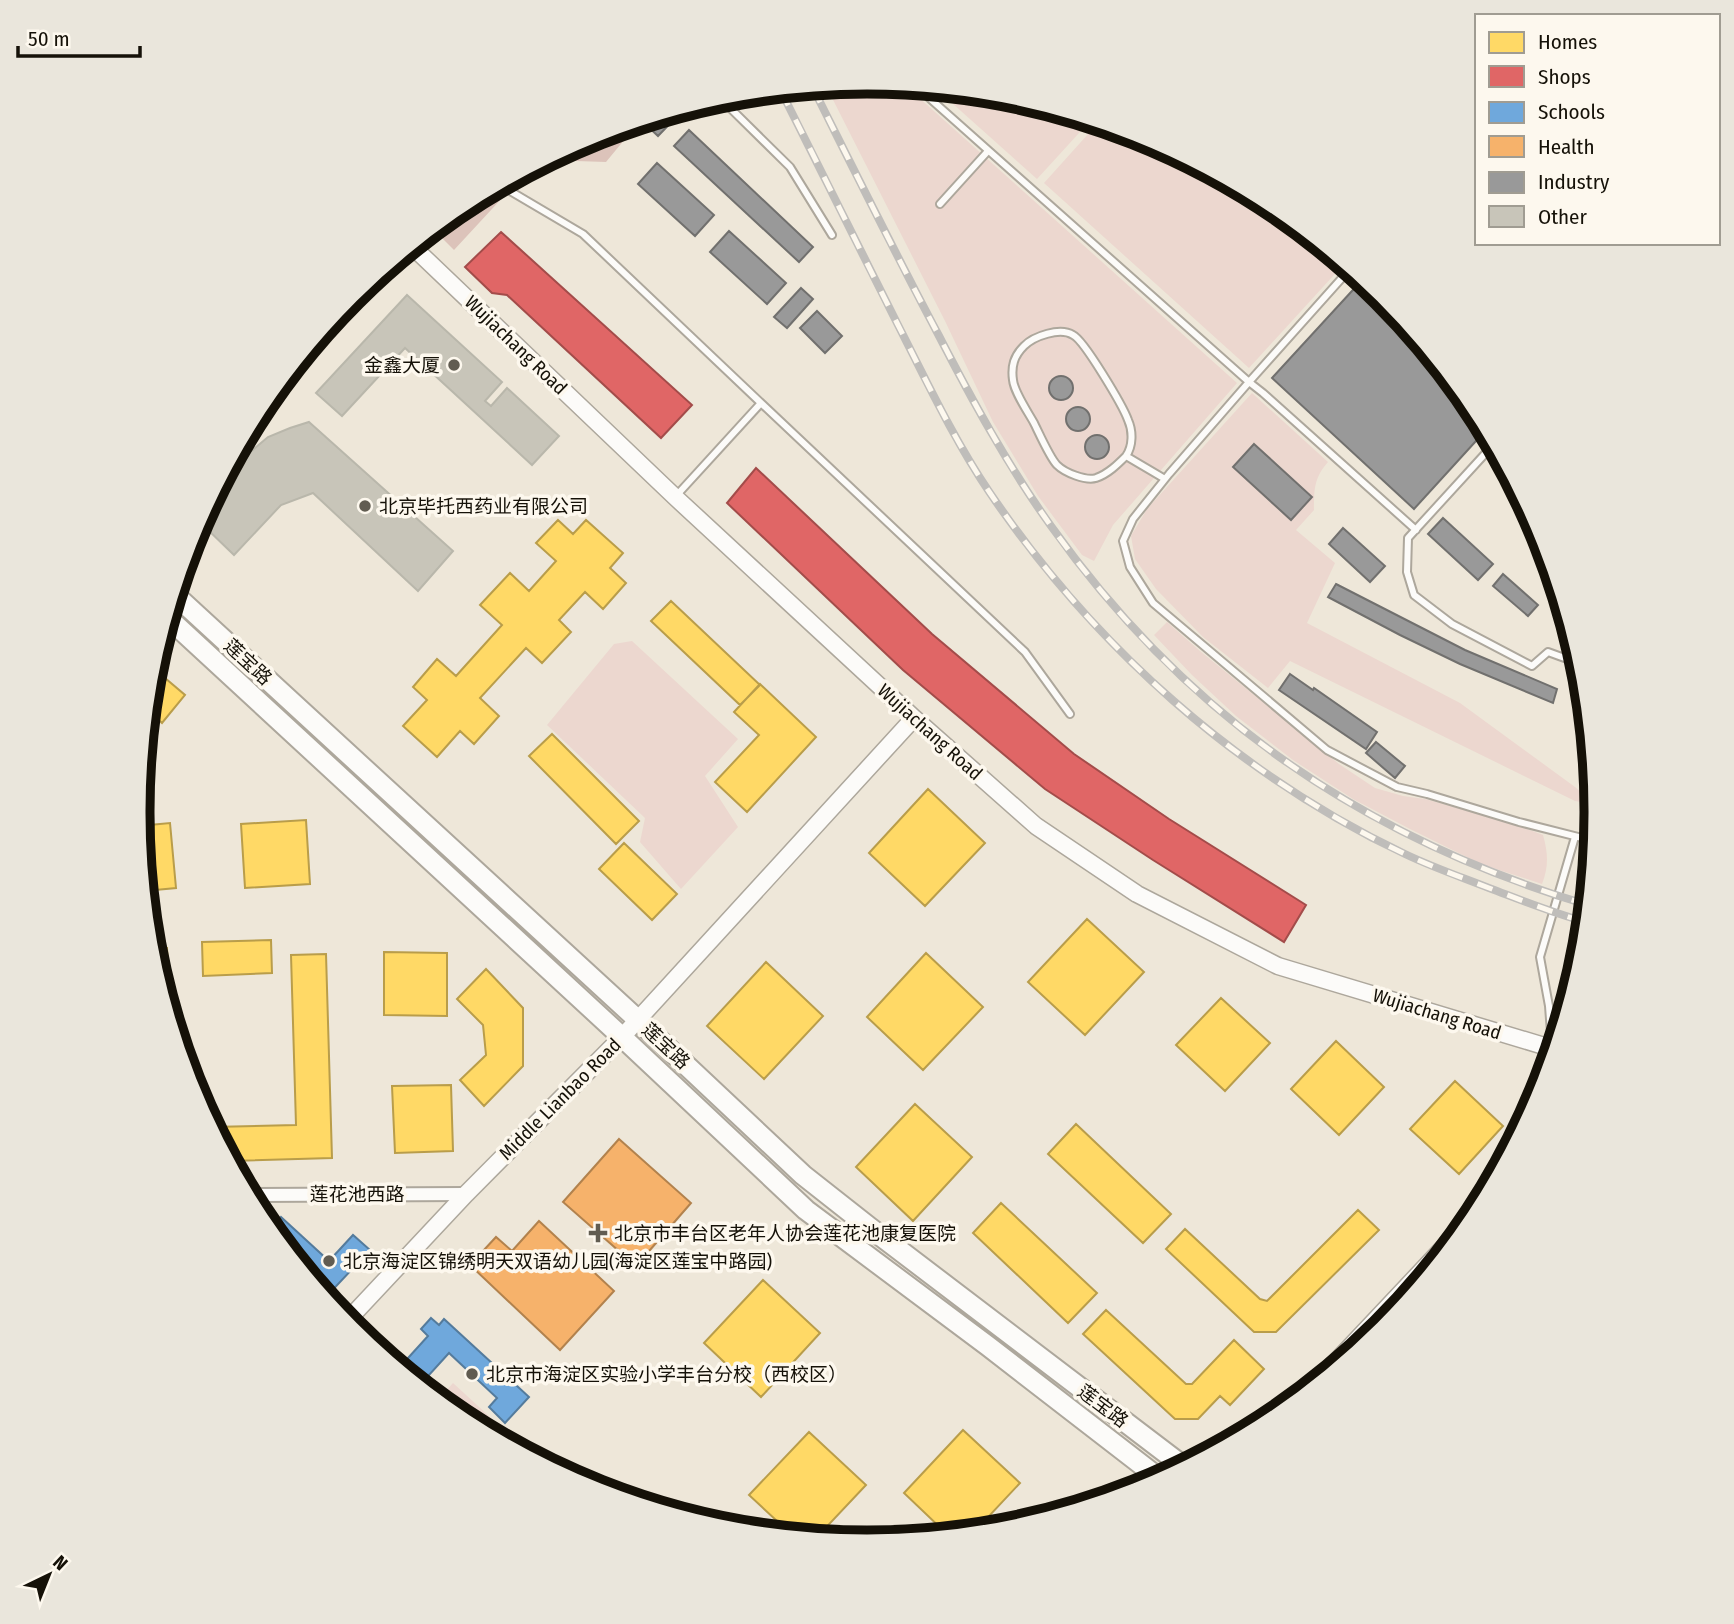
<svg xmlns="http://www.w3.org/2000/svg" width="1734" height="1624" viewBox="0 0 1734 1624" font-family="'Fira Sans Condensed','Noto Sans SC',sans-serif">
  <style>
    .green { fill: #ecd7cf }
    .forest { fill: #dcc3ba }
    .homes { fill: #ffd966; stroke: #b99d4a; stroke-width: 2 }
    .shops { fill: #e06666; stroke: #a34c4a; stroke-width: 2 }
    .schools { fill: #6fa8dc; stroke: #547b9c; stroke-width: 2 }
    .health { fill: #f6b26b; stroke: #b2824d; stroke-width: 2 }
    .industry { fill: #999; stroke: #71706e; stroke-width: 2 }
    .building { fill: #c8c5b9; stroke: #b9b7ab; stroke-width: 2 }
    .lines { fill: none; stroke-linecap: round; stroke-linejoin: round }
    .service-casing { stroke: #ada79c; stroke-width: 10 }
    .minor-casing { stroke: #ada79c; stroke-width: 16 }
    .tertiary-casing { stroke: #ada79c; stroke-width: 19 }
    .secondary-casing { stroke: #ada79c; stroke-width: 23 }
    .service { stroke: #fcfbf9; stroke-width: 6 }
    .minor { stroke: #fcfbf9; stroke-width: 12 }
    .tertiary { stroke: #fcfbf9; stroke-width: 16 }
    .secondary { stroke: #fcfbf9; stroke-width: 19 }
    .rail-casing { stroke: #bfbdba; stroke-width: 8 }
    .rail { stroke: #fdf8ee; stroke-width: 5; stroke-dasharray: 16; stroke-linecap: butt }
    .poi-dot { fill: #615c51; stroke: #fdf8ee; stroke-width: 2.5 }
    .labels { text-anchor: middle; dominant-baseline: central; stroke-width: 7; stroke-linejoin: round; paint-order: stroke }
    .street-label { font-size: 19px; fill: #151108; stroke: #fdf8ee }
    .poi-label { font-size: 19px; fill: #151108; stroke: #fdf8ee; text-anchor: start }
    .rim { fill: none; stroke: #151108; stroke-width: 9 }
  </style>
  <rect width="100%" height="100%" fill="#eee7d9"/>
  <path class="green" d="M 867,82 L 906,86 L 1237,383 L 1113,525 L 1094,561 L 1082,555 L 1038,496 L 993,422 L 945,321 L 826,86 Z
    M 947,90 L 1010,96 L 1090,121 L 1037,179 L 943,95 Z
    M 1098,123 L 1147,138 L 1273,205 L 1344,264 L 1249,368 L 1044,183 Z
    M 1252,393 L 1328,462 C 1314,478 1314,489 1314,510 L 1296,530 L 1335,563 L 1307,623 L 1460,703 L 1575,787 L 1594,804 L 1575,801 L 1290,661 L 1268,688 L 1203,637 L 1156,589 L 1135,559 L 1131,536 L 1147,509 Z
    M 1167,622 L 1200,651 L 1339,764 L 1375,788 L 1403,796 L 1425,799 L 1512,823 L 1543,835 C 1548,853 1549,866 1542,884 L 1481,864 L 1410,829 L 1353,799 L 1293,760 L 1236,716 L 1192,675 L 1154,635 Z
    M 632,641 L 738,739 L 705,776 L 738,827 L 681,889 L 640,842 L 645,818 L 547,725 L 614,644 Z
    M 453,1383 L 502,1428 L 494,1436 L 461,1419 L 438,1400 Z"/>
  <path class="forest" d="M 639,122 L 606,162 L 546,160 L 588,138 Z
    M 529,169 L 454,250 L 433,229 L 462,205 Z"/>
  <path class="homes" d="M 558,520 L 573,534 L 586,520 L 623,553 L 610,568 L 626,583 L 603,609 L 585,592 L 559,620 L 571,632 L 542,663 L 526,648 L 480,698 L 499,716 L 474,744 L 460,731 L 437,757 L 403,726 L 427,700 L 413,687 L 437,659 L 456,676 L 502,625 L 480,605 L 510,573 L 529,591 L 556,561 L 536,543 Z
    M 671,601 L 760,685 L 740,705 L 651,621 Z
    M 152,667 L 185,695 L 162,723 L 147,710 Z
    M 760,684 L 816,737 L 747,812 L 715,782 L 759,735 L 734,712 Z
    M 552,734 L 639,821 L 616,844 L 529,756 Z
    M 928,789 L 985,843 L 925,906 L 869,853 Z
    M 306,820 L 310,884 L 245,888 L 241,824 Z
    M 170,823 L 176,888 L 145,891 L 139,826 Z
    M 624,843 L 677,894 L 652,920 L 599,869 Z
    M 1087,919 L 1144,972 L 1085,1035 L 1028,982 Z
    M 271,940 L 272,973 L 203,976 L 202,942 Z
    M 167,948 L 169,984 L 160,984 L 151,949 Z
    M 384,952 L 447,953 L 447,1016 L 384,1015 Z
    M 926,953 L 983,1007 L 923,1070 L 867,1017 Z
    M 326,954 L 332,1158 L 230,1161 L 212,1127 L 296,1125 L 291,955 Z
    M 766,962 L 823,1016 L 764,1079 L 707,1026 Z
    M 486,969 L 523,1008 L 523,1066 L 484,1106 L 460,1080 L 486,1055 L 483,1025 L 457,999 Z
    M 1221,998 L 1270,1043 L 1225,1091 L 1176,1045 Z
    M 1336,1041 L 1384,1087 L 1339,1135 L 1291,1089 Z
    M 1455,1081 L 1503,1126 L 1459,1174 L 1410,1129 Z
    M 451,1085 L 453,1151 L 395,1153 L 392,1086 Z
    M 915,1104 L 972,1157 L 913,1221 L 856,1167 Z
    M 1076,1124 L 1171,1214 L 1143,1243 L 1048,1154 Z
    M 1001,1203 L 1097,1293 L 1068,1323 L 973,1233 Z
    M 1358,1210 L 1379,1230 L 1276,1332 L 1254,1332 L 1166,1249 L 1185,1229 L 1260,1299 L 1267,1301 Z
    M 763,1280 L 820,1333 L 761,1397 L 704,1343 Z
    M 1106,1310 L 1186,1384 L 1192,1384 L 1234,1340 L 1264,1369 L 1230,1405 L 1220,1396 L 1198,1419 L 1175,1419 L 1083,1334 Z
    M 963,1430 L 1020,1483 L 975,1531 L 947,1534 L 904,1493 Z
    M 809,1432 L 866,1485 L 817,1537 L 791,1534 L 749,1495 Z"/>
  <path class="shops" d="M 501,232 L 692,405 L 661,438 L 507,295 L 492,293 L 465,267 Z
    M 756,468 L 932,634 L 1074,754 L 1169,819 L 1306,905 L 1284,942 L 1153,860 L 1045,789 L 903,670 L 727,503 Z"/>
  <path class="schools" d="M 281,1217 L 329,1261 L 353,1235 L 370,1250 L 326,1297 L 270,1229 Z
    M 431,1318 L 439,1325 L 444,1319 L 529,1397 L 505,1423 L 489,1407 L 497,1398 L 449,1353 L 420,1385 L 399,1368 L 428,1336 L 421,1329 Z"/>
  <path class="health" d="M 619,1139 L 691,1203 L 636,1266 L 563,1202 Z
    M 539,1221 L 614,1291 L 560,1350 L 470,1265 L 496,1237 L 512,1251 Z"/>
  <path class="industry" d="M 685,108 L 658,136 L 642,121 Z
    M 689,130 L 813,247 L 799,262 L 674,146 Z
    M 657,163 L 714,215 L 695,236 L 638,184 Z
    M 729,231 L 786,283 L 767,304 L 710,252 Z
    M 1363,279 L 1383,296 L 1474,407 L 1486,430 L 1414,509 L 1272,378 Z
    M 801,288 L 813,299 L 787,328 L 774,317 Z
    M 817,311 L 842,336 L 825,353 L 800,328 Z
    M1049 388a12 12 0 1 1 24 0a12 12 0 1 1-24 0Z
    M1066 419a12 12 0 1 1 24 0a12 12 0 1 1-24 0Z
    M1085 447a12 12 0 1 1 24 0a12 12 0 1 1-24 0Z
    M 1254,444 L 1312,497 L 1291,520 L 1233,467 Z
    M 1443,518 L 1493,564 L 1478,580 L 1428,534 Z
    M 1343,528 L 1385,566 L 1370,582 L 1329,544 Z
    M 1503,574 L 1538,605 L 1528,616 L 1493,586 Z
    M 1336,584 L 1465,650 L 1557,689 L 1553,703 L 1460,664 L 1400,635 L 1328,597 Z
    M 1290,674 L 1313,690 L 1314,688 L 1377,732 L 1366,749 L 1279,690 Z
    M 1376,742 L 1405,766 L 1395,778 L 1366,753 Z"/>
  <path class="building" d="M 407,295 L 502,382 L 485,401 L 491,406 L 507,388 L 559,436 L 532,465 L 405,348 L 342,416 L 316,393 Z
    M 309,422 L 453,551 L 418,591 L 313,493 L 281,505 L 234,555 L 205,527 L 222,481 L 242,459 L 268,437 L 290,428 Z"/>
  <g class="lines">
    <defs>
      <path id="service" d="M 917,87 L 1249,382 L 1350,269
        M 720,98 L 790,167 L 832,235
        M 500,185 L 583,234 L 761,403 L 676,496
        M 940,204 L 988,151
        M 761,403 L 1025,652 L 1070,714
        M 1494,444 L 1408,538 L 1407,572 L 1414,595 L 1452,624 L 1532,666 L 1548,652 L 1581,664
        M 1126,456 C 1133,446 1133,431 1128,420 C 1123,406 1084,340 1073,335 C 1060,327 1034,336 1024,346 C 1014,356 1011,366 1013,380 C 1014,392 1028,412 1034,423 C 1039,433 1050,458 1057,465 C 1065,473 1086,481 1096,478 C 1108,474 1118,464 1126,456 L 1165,479
        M 1416,530 L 1263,393 L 1249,382 L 1169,474 L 1133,519 L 1123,541 L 1130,567 L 1153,603 L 1327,750 L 1397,787 L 1427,794 L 1519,822 L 1594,841
        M 1552,1046 L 1549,1006 L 1540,957 L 1575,837"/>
      <path id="minor" d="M 248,1195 L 466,1194"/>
      <path id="tertiary" d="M 412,246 L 675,497 L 914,718 L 1036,826 L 1137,894 L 1278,966 L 1554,1049
        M 346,1322 L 466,1194 L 622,1037 L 914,718
        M 1316,1383 L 1477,1212"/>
      <path id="secondary" d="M 174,594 L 638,1020 L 803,1175 L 869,1227 L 1183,1466
        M 167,617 L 622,1037 L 806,1210 L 988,1346 L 1160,1479"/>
    </defs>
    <use href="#service" class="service-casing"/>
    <use href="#minor" class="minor-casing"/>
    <use href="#tertiary" class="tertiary-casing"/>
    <use href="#secondary" class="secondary-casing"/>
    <use href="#service" class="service"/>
    <use href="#minor" class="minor"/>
    <use href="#tertiary" class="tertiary"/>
    <use href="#secondary" class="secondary"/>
    <defs>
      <path id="rail" d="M 813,88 C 854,170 895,253 938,334 C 972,400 1008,466 1051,526 C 1187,717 1364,838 1588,905
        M 781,91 C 820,168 858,246 897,323 C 926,380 954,440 990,493 C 1094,646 1237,774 1405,854 C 1432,867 1461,877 1489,888 C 1521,900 1553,913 1586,922"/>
    </defs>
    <use href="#rail" class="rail-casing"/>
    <use href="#rail" class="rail"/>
  </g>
  <g class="poi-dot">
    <circle cx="454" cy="365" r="7"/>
    <circle cx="365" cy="506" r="7"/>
    <path d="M594.5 1222.5h7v7h7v7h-7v7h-7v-7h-7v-7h7z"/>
    <circle cx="329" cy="1261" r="7"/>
    <circle cx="472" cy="1374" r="7"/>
  </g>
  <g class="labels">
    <g class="street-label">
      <text transform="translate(516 345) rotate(44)">Wujiachang Road</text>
      <text transform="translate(248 662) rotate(43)">莲宝路</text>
      <text transform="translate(930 732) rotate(42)">Wujiachang Road</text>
      <text transform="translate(1437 1014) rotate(17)">Wujiachang Road</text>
      <text transform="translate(666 1046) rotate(43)">莲宝路</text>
      <text transform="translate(560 1099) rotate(-45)">Middle Lianbao Road</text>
      <text x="357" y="1194">莲花池西路</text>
      <text transform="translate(1103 1406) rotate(37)">莲宝路</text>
    </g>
    <g class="poi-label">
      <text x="440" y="365" text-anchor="end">金鑫大厦</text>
      <text x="379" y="506">北京毕托西药业有限公司</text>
      <text x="614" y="1233">北京市丰台区老年人协会莲花池康复医院</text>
      <text x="343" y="1261">北京海淀区锦绣明天双语幼儿园(海淀区莲宝中路园)</text>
      <text x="486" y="1374">北京市海淀区实验小学丰台分校（西校区）</text>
    </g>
  </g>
  <path d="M0 0H1734V1624H0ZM867 94H867A717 717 0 0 1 1584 811V813A717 717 0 0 1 867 1530H867A717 717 0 0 1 150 813V811A717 717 0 0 1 867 94Z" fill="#eae6dc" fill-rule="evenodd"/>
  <path class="rim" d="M867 94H867A717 717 0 0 1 1584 811V813A717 717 0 0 1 867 1530H867A717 717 0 0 1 150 813V811A717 717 0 0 1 867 94Z"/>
  <rect x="1475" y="14" width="245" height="231" fill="#fdf8ee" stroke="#a09c92" stroke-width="2"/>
  <rect x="1489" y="32" width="35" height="21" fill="#ffd966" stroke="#a09c92" stroke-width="2"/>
  <text x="1538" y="49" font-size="21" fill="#151108">Homes</text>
  <rect x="1489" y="66" width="35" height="21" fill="#e06666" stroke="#a09c92" stroke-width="2"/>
  <text x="1538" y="84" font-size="21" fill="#151108">Shops</text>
  <rect x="1489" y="102" width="35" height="21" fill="#6fa8dc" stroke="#a09c92" stroke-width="2"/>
  <text x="1538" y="119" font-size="21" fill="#151108">Schools</text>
  <rect x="1489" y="136" width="35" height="21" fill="#f6b26b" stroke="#a09c92" stroke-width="2"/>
  <text x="1538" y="154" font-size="21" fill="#151108">Health</text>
  <rect x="1489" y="172" width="35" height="21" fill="#999999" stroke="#a09c92" stroke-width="2"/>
  <text x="1538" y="189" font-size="21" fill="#151108">Industry</text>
  <rect x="1489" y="206" width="35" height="21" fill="#c8c5b9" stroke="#a09c92" stroke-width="2"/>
  <text x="1538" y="224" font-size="21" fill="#151108">Other</text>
  <g transform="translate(49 1575) rotate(43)" stroke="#fdf8ee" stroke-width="5" paint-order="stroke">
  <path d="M0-5L12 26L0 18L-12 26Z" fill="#151108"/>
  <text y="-10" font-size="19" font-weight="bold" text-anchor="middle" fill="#151108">N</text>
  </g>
  <path d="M18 46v10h122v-10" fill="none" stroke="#151108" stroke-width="3.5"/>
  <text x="28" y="46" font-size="21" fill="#151108" stroke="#fdf8ee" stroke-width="5" paint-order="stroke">50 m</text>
</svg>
